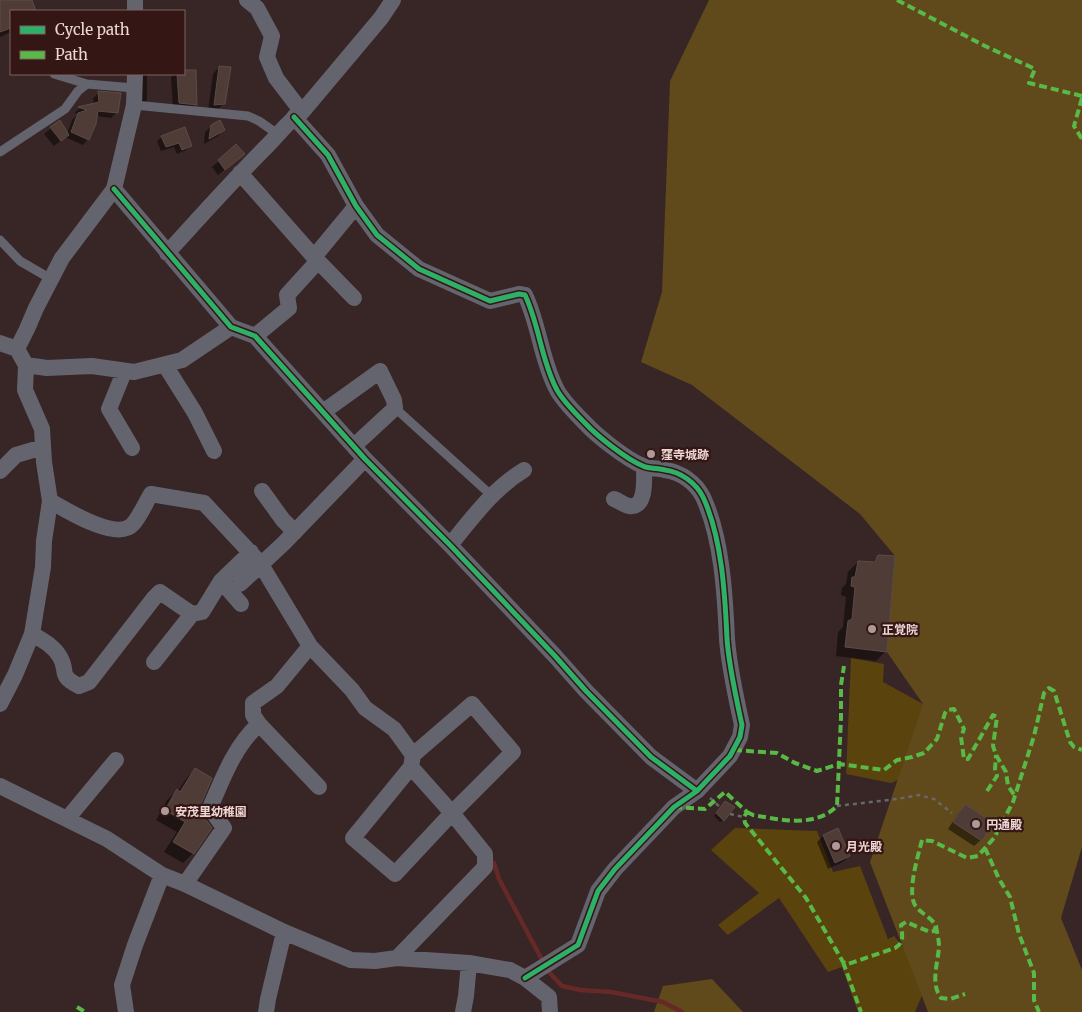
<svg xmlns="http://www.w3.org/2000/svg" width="1082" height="1012" viewBox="0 0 1082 1012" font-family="Merriweather,'Noto Sans JP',serif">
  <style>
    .green { fill: #5b430d }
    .forest { fill: #60491b }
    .shadow { fill: #0007 }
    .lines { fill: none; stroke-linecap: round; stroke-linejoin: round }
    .stream { stroke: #662927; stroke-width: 4.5 }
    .building { fill: #503c36; stroke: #5a4b48 }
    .path { stroke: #69676e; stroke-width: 2.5; stroke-dasharray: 4 4; stroke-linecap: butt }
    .service { stroke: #64646f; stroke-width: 9 }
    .minor { stroke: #64646f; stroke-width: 16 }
    .quiet { stroke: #58b947; stroke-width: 4; stroke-dasharray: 8 4; stroke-linecap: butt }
    .cycleway-casing { stroke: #341614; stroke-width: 8 }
    .cycleway { stroke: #2db169; stroke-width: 5 }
    .poi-dot { fill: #ad9997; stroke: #341614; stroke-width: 2 }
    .labels { text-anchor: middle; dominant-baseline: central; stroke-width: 4.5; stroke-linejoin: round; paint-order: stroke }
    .poi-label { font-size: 12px; font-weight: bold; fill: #edd7d5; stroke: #341614; text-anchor: start }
  </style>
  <rect width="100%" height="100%" fill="#372625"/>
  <path class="green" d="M 851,658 L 884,664 L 883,682 L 923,704 L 917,772 L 891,783 L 846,774 Z
    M 735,828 L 817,831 L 833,872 L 860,866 L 888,939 L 894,936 L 908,953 L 931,974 L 915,1012 L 858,1012 L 842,967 L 828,972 L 779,898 L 728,935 L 718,925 L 759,893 L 711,850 Z"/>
  <path class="forest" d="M 709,0 L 1082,0 L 1082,847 L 1061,918 L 1082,970 L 1082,1012 L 928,1012 L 870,862 L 923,704 L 887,652 L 895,556 L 860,514 L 692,385 L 641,362 L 662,292 L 670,81 Z
    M 712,979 L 743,1012 L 654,1012 L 663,986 Z"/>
  <path class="shadow" d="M 0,0 L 30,0 L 35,11 L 11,11 L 11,32 L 0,37 Z
    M 219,67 L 223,104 L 217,110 L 208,111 L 213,74 Z
    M 184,71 L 195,72 L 195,104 L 189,111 L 173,109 L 171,77 L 175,74 L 184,74 Z
    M 138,74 L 147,74 L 147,100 L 142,104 Z
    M 99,93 L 117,112 L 111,118 L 96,116 L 88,139 L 83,145 L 65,137 L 54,146 L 44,134 L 59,122 L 67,134 L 72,120 L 78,114 L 74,113 L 79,109 L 94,105 L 93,98 Z
    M 212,126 L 224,129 L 218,136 L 204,144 L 205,132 Z
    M 162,137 L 191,146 L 186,150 L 177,154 L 174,147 L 161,151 L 157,141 Z
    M 237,160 L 218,175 L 212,167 L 219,161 Z
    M 879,556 L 886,651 L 876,661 L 836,656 L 838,632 L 843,627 L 846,597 L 841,595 L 842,588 L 846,584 L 848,572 L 858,562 L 872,563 Z
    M 195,769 L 200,804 L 197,817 L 210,828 L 193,853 L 183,863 L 164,852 L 177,832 L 156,820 L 167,800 L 177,791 L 178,791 L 186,779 Z
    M 723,805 L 723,820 L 720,822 L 714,816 Z
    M 965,806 L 981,840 L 974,846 L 948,829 L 959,812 Z
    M 838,830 L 849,856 L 843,862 L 828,869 L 817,842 L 823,836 Z"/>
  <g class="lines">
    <path class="stream" d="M 494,863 L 499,879 L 541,958
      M 547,970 L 562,986 L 580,990 L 611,992 L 663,1002 L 682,1012"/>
  </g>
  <path class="building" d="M 0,0 L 32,0 L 36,11 L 11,11 L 11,28 L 0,32 Z
    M 219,66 L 231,67 L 225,104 L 214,105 Z
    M 184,70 L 196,70 L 197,105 L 179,103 L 177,74 L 184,74 Z
    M 98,91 L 121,93 L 118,113 L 98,111 L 96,124 L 89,140 L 71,132 L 78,113 L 87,110 L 78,107 L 99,102 Z
    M 60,120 L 69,135 L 61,141 L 50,127 Z
    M 220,120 L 225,130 L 209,139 L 211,125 Z
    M 185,127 L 192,146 L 182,150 L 179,143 L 166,147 L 161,136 Z
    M 236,144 L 245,154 L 225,170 L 218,160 Z
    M 878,555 L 895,556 L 887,652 L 845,647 L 848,621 L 852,619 L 855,587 L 851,586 L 852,577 L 855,577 L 858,561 L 875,562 Z
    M 195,768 L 212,778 L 201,804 L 200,808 L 201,813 L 199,817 L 207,821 L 212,828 L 194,854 L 173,842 L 185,822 L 165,810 L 177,789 L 180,792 Z
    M 725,801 L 735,807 L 724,821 L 716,813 Z
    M 965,804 L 993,823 L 982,841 L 953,822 Z
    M 838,828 L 850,856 L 835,863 L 823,835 Z"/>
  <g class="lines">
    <path class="path" d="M 710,798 L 721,808
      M 837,806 L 897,799 L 919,795 L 934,799 L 952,813
      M 730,814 L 744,817"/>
    <path class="service" d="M 54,74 L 87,84
      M 134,105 L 248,116 L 259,121 L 279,135
      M 0,152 L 65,109 L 78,91 L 87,84 L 134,88
      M 0,240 L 20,261 L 51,279
      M 395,408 L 491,495"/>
    <path class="minor" d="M 247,0 L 257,8 L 272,36 L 267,57 L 276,78 L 302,112
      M 135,11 L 135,0
      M 294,117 L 328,155 L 356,206 L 377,235 L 419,269 L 490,301 L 519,294 L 525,295 C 539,324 541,359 556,388 C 561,399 576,414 585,423 C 597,436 626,459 643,466 C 649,469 658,468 665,470 C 681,472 696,483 703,497 C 722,538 725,594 727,639 C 729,667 736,697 742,725 L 740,737 L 730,756 L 697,791 L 674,807 L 615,869 L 598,891 L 578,945 L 525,978
      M 240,173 L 314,257 L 354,298
      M 114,189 L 231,327 L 255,336 L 365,459 L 450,545 L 555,656 L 586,691 L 651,757 L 697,791
      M 167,253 C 201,216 234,179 269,144 C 280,133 289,120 302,112 L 381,18 L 393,0
      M 314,257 L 356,206
      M 255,336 L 289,308 L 287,295 L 318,261
      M 0,343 L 17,349 L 26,365 L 25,390 L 42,429 L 44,462 L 50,501 L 44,541 L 43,567 L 32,634 L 15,675 L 0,704
      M 17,349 L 27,329 L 36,308 L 62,258 L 114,189 L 134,105 L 135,74
      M 26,365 L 47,368 L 92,366 L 134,372 L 182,360 L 231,327
      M 165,365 L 195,413 L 214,451
      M 124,372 L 109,409 L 132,448
      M 323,412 L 380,371 L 394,400 L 395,408 L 354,446
      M 0,471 L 16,455 L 43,447
      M 262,491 L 283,520 L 295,532
      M 614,499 C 619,501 624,505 629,506 C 647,509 644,478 644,467
      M 50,501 C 66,510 117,542 133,524 C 140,516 145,504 151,494 L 204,503 L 260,563 L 310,646 L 352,690 L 365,708 L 394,729 L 413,755
      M 450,545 C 473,517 493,489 524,470
      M 221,581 L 241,604
      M 240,584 L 284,543 L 365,459
      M 32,634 C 42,640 54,646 60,657 C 69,672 57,675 79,686 L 89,682 L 154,598 L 160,592 L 192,614 L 202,612 L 221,581 L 251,552
      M 154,662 L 192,614
      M 472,704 L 513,752 L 452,813 L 395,874 L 353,838 L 411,767 L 413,755 Z
      M 259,724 L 319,787
      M 0,786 L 107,839 L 162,875 L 185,884 L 284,932 L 351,960 L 375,961 L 397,958 L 469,963 L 510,970 L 525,978 L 549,997 L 550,1012
      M 67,819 L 116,760
      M 185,884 L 224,828 L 210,808 C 223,778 234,747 259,724 L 253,715 L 253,703 L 277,686 L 310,646
      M 397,958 L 485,867 L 485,854 L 452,813 L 411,767
      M 126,1012 L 122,985 L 135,945 L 162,875
      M 266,1012 L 268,999 L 284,932
      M 463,1012 L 466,996 L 469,963"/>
    <path class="quiet" d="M 897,0 L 985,46 L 1035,69 L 1029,83 L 1082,96
      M 1082,98 L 1074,126 L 1082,139
      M 734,750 L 777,753 L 795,763 L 817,771 L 839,764 L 884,770 L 897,760 L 912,757 L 924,753 L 937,739 L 945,713 L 947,710 L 954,709 L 964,729 L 961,737 L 964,759 L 968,759 L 993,715 L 997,717 L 993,746 L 996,755 L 1006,772 L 1008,786 L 1015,796
      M 987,791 L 997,776 L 995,769 L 996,755
      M 674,807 L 705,809 L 725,792 L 747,812 L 744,817 L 745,823 L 806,898 L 843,962 L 848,964 L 895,948 C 905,942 902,935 901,925 L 906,922 L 930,932 L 934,931 L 936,926 C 931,916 918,913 914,903 C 908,888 918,856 922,840 L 932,841 L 967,858 L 978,856 L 994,838 L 1013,802 L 1034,736 L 1044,693 L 1049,688 L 1054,691 L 1070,742 L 1074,747 L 1082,750
      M 747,812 L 753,815 C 781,820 815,828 837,806 L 841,718 L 841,685 L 844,666
      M 985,848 L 999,879 L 1010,897 L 1019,934 L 1034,973 L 1034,1000 L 1039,1012
      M 936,926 C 937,933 939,940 939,946 C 938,964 930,983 941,998 L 950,999 L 965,994
      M 843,962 L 861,1012
      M 77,1007 L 85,1012"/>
    <defs>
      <path id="cycleway" d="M 294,117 L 328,155 L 356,206 L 377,235 L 419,269 L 490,301 L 519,294 L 525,295 C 539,324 541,359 556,388 C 561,399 576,414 585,423 C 597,436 626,459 643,466 C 649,469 658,468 665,470 C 681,472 696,483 703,497 C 722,538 725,594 727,639 C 729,667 736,697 742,725 L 740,737 L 730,756 L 697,791 L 674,807 L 615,869 L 598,891 L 578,945 L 525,978
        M 114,189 L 231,327 L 255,336 L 365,459 L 450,545 L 555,656 L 586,691 L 651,757 L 697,791"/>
    </defs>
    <use href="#cycleway" class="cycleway-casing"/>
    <use href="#cycleway" class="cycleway"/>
  </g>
  <g class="poi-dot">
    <circle cx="651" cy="454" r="5"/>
    <circle cx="872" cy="629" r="5"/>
    <circle cx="165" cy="811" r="5"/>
    <circle cx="976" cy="824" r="5"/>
    <circle cx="836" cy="846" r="5"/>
  </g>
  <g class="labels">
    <g class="poi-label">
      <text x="661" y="454">窪寺城跡</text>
      <text x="882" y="629">正覚院</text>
      <text x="175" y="811">安茂里幼稚園</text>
      <text x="986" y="824">円通殿</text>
      <text x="846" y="846">月光殿</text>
    </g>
  </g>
  <rect x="10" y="10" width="175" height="65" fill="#341614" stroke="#7e6361"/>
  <rect x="20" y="26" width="25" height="8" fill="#2db169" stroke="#7e6361"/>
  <text x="55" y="35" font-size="15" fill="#edd7d5">Cycle path</text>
  <rect x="20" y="51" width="25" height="8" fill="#58b947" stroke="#7e6361"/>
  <text x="55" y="60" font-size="15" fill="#edd7d5">Path</text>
</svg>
